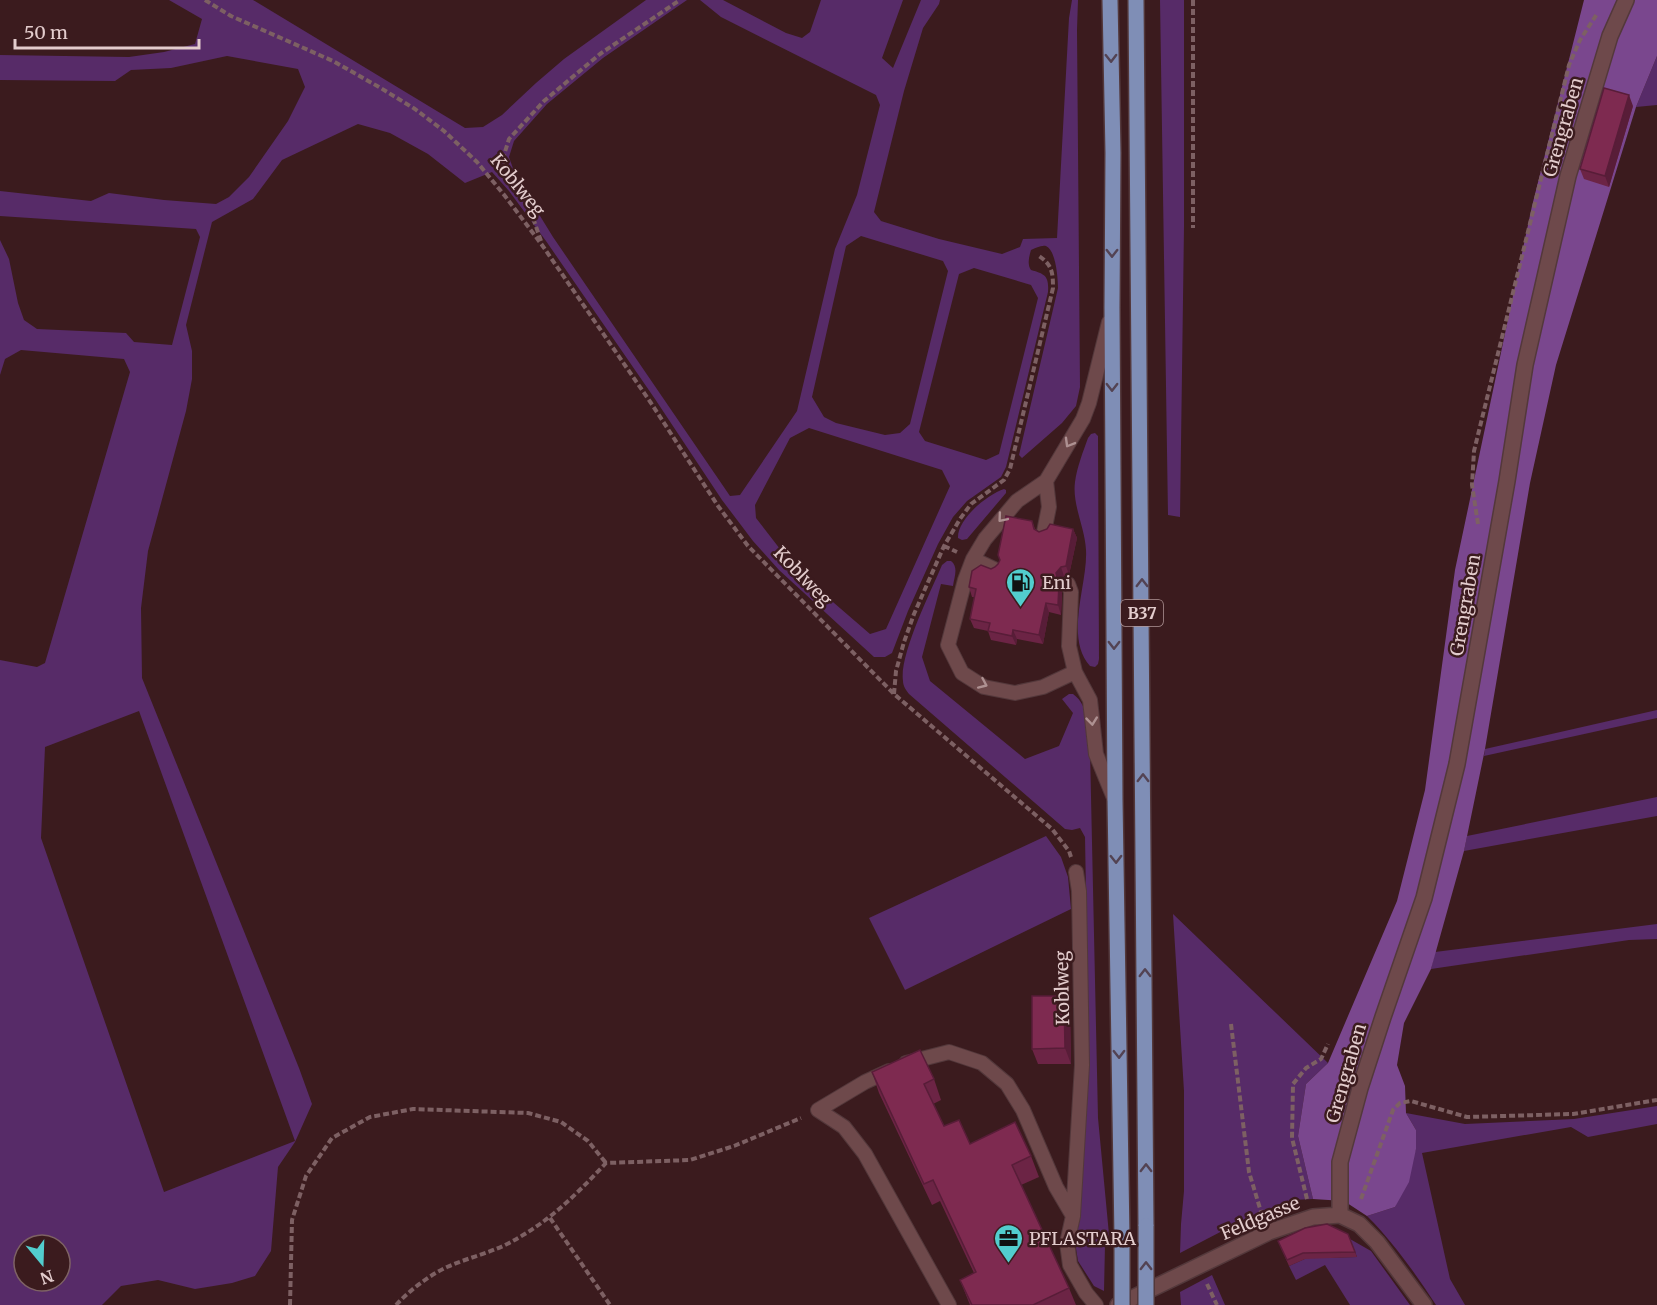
<svg xmlns="http://www.w3.org/2000/svg" width="1657" height="1305" viewBox="0 0 1657 1305" font-family="Merriweather,serif">
  <style>
    .green { fill: #572b68; fill-rule: evenodd }
    .forest { fill: #7a478e }
    .lines { fill: none; stroke-linecap: round; stroke-linejoin: round }
    .service-casing { stroke: #53383b; stroke-width: 16 }
    .minor-casing { stroke: #53383b; stroke-width: 18 }
    .primary-casing { stroke: #53383b; stroke-width: 18 }
    .path { stroke: #7d6063; stroke-width: 4; stroke-dasharray: 6 3; stroke-linecap: butt }
    .service { stroke: #6e494b; stroke-width: 14 }
    .minor { stroke: #6e494b; stroke-width: 15 }
    .primary { stroke: #7f8eb6; stroke-width: 15 }
    .primary-bridge-casing { stroke: #53383b; stroke-width: 18; stroke-linecap: butt }
    .primary-bridge { stroke: #7f8eb6; stroke-width: 15 }
    .wall { fill: #6c2445 }
    .shaded-wall { fill: #581d38 }
    .building { fill: #7e2a50; stroke: #581d38; stroke-width: 1.5 }
    .oneway { stroke: #534353 }
    .oneway2 { stroke: #ae9192 }
    .labels { text-anchor: middle; dominant-baseline: central; stroke-width: 5; stroke-linejoin: round; paint-order: stroke }
    .shield { fill: #3b1b1e; stroke: #b19798; stroke-width: 1.5 }
    .shield-label { font-size: 16px; font-weight: bold; fill: #e3cccd }
    .street-label { font-size: 18px; fill: #e3cccd; stroke: #3b1b1e }
    .poi-label { font-size: 18px; fill: #e3cccd; stroke: #3b1b1e; text-anchor: start }
  </style>
  <rect width="100%" height="100%" fill="#3b1b1e"/>
  <path class="green" d="M 169,0 L 253,0 L 465,128 L 483,127 L 502,115 L 536,83 L 564,59 L 646,0 L 687,0 L 603,58 L 547,104 L 514,141 L 509,157 L 516,177 L 553,237 L 730,496 L 740,495 L 797,411 L 835,249 L 857,195 L 880,105 L 876,95 L 721,17 L 700,0 L 723,0 L 786,33 L 802,38 L 810,32 L 821,0 L 903,0 L 882,58 L 893,68 L 921,0 L 940,0 L 939,4 L 923,28 L 904,91 L 874,212 L 881,221 L 939,239 L 1002,254 L 1020,247 L 1023,239 L 1057,238 L 1069,18 L 1072,0 L 1078,0 L 1077,30 L 1080,387 L 1076,406 L 1062,423 L 1022,458 L 1019,455 L 1058,288 C 1058,279 1056,250 1046,246 C 1041,245 1036,248 1031,250 C 1029,257 1027,264 1031,270 C 1046,274 1049,277 1048,292 L 1006,467 L 1001,477 L 967,501 L 953,517 L 938,544 L 908,611 L 892,653 L 885,657 L 874,657 L 779,570 L 753,541 L 722,500 L 655,399 L 546,241 L 509,191 L 492,172 L 465,183 L 428,154 L 390,133 L 358,124 L 282,160 L 253,199 L 212,222 L 186,325 L 192,351 L 192,379 L 186,411 L 148,551 L 141,608 L 142,678 L 299,1068 L 312,1104 L 295,1142 L 278,1167 L 271,1251 L 255,1276 L 232,1283 L 195,1289 L 158,1280 L 121,1286 L 102,1305 L 0,1305 L 0,660 L 37,667 L 45,663 L 130,372 L 124,359 L 21,350 L 5,359 L 0,375 L 0,240 L 9,259 L 18,303 L 24,320 L 37,329 L 126,333 L 134,342 L 172,345 L 200,237 L 196,229 L 0,216 L 0,191 L 91,201 L 109,193 L 164,200 L 216,204 L 229,197 L 249,177 L 288,121 L 305,87 L 298,69 L 227,56 L 171,68 L 131,70 L 115,81 L 0,80 L 0,55 L 129,57 L 164,52 L 195,44 L 202,19 ZM 861,236 L 943,261 L 948,271 L 910,424 L 900,433 L 885,435 L 836,423 L 824,417 L 812,397 L 846,246 ZM 974,268 L 1031,285 L 1038,298 L 999,454 L 986,460 L 925,441 L 919,432 L 959,274 ZM 809,428 L 942,470 L 950,486 L 886,629 L 870,634 L 797,571 L 756,518 L 755,505 L 790,438 ZM 139,711 L 295,1141 L 164,1192 L 41,838 L 45,747 ZM 24,1245 L 60,1245 L 60,1281 L 24,1281 Z
    M 1160,0 L 1184,0 L 1184,227 L 1180,517 L 1168,515 Z
    M 1657,56 L 1657,105 L 1636,107 Z
    M 1095,433 L 1098,436 L 1099,659 L 1098,664 L 1095,667 L 1090,666 C 1064,637 1088,584 1086,550 C 1085,527 1072,505 1075,482 C 1077,467 1083,452 1088,438 L 1091,434 Z
    M 1004,489 L 1006,490 L 1006,493 L 967,539 L 962,540 L 958,538 C 957,519 988,494 1004,489 Z
    M 947,561 L 951,561 C 959,567 954,578 953,586 L 941,584 L 922,657 L 930,681 L 1025,759 L 1059,746 L 1073,713 L 1062,699 L 1069,694 L 1073,694 C 1090,706 1088,732 1090,750 L 1098,1118 L 1110,1245 L 1105,1245 L 1104,1291 L 1094,1286 L 1078,1261 L 1075,1242 L 1080,1218 L 1089,1064 L 1085,837 L 1080,828 L 1072,830 L 1065,829 L 909,694 C 906,690 903,686 903,681 C 899,655 931,591 942,565 Z
    M 1657,710 L 1657,718 L 1484,756 L 1485,749 Z
    M 1657,797 L 1657,816 L 1464,851 L 1467,836 Z
    M 1046,836 L 1061,857 L 1068,877 L 1071,909 L 905,990 L 869,918 Z
    M 1173,914 L 1328,1063 L 1306,1084 L 1298,1136 L 1313,1199 L 1292,1200 L 1251,1216 L 1180,1253 L 1181,1224 L 1184,1191 L 1184,1091 Z
    M 1657,924 L 1657,939 L 1629,940 L 1431,969 L 1435,952 Z
    M 1657,1106 L 1657,1124 L 1588,1137 L 1571,1127 L 1422,1153 L 1450,1279 L 1465,1305 L 1436,1305 C 1415,1273 1394,1243 1367,1216 L 1395,1207 L 1416,1149 L 1416,1130 L 1406,1113 L 1465,1124 L 1574,1119 Z
    M 1350,1239 L 1371,1251 L 1410,1305 L 1350,1305 L 1325,1265 L 1296,1280 L 1289,1266 L 1318,1253 L 1321,1258 L 1357,1257 Z
    M 1212,1275 L 1225,1305 L 1181,1305 L 1180,1292 Z"/>
  <path class="forest" d="M 1584,0 L 1657,0 L 1657,56 L 1636,107 L 1556,365 L 1530,483 L 1485,749 L 1464,851 L 1431,969 L 1404,1023 L 1397,1065 L 1405,1086 L 1406,1113 L 1416,1130 L 1416,1149 L 1409,1182 L 1395,1207 L 1367,1216 L 1344,1201 L 1313,1199 L 1298,1136 L 1306,1084 L 1328,1063 L 1397,901 L 1425,790 L 1455,570 L 1532,206 Z"/>
  <g class="lines">
    <defs>
      <path id="service" d="M 1046,481 L 1017,501 L 985,539 L 973,559 L 965,580 L 948,645 L 962,673 L 984,687 L 1015,693 L 1043,687 L 1075,672
        M 1044,532 L 1049,507 L 1046,481 L 1083,419 L 1089,403 L 1109,322
        M 973,559 L 994,569
        M 1068,584 L 1071,592 L 1069,646 L 1075,672 L 1090,700 L 1096,754 L 1114,798
        M 1076,872 L 1079,891 L 1082,1065 L 1073,1216 L 1067,1243 L 1070,1265 L 1086,1293 L 1096,1305
        M 906,1063 L 949,1052 L 982,1063 L 1007,1084 L 1023,1110 L 1056,1187 L 1073,1216
        M 889,1071 L 865,1082 L 818,1110 L 844,1127 L 865,1154 L 949,1305"/>
      <path id="minor" d="M 1340,1215 L 1340,1162 L 1360,1088 L 1383,1017 L 1424,898 L 1457,764 L 1507,481 L 1525,365 L 1568,176 L 1610,36 L 1626,0
        M 1118,1305 L 1269,1232 L 1313,1217 L 1340,1215 L 1359,1224 L 1377,1242 L 1424,1305"/>
      <path id="primary" d="M 1110,0 L 1113,153 L 1112,308 L 1115,800 L 1122,1237
        M 1136,0 L 1146,1226"/>
    </defs>
    <use href="#service" class="service-casing"/>
    <use href="#minor" class="minor-casing"/>
    <use href="#primary" class="primary-casing"/>
    <path class="path" d="M 205,0 L 231,16 L 333,61 L 379,87 L 415,109 L 444,131 L 477,162 L 505,196 L 542,245 L 651,403 L 718,506 L 748,546 L 894,694 L 1052,829 L 1069,851 L 1071,857
      M 1193,0 L 1193,228
      M 541,241 L 532,215 L 514,185 L 503,158 L 509,139 L 544,101 L 600,54 L 680,0
      M 1478,524 L 1472,485 L 1474,451 L 1569,65 L 1580,40 L 1597,14
      M 944,546 L 957,552
      M 894,694 L 896,671 L 904,642 L 914,614 L 944,546 L 960,519 L 971,504 L 1004,480 L 1010,469 L 1053,288 C 1053,272 1052,265 1039,256
      M 1231,1024 L 1249,1172 L 1262,1215
      M 1307,1199 L 1292,1138 L 1293,1084 L 1306,1068 L 1321,1059 L 1328,1044
      M 1361,1199 L 1393,1110 L 1400,1103 L 1411,1101 L 1467,1117 L 1573,1114 L 1657,1100
      M 550,1218 L 610,1305
      M 1207,1284 L 1217,1305
      M 290,1305 L 292,1220 L 306,1176 L 332,1138 L 370,1117 L 413,1109 L 528,1113 L 561,1122 L 588,1141 L 606,1163
      M 396,1305 C 410,1290 428,1276 447,1267 C 465,1259 485,1254 503,1246 C 546,1225 574,1197 606,1163 L 690,1160 L 734,1146 L 801,1118"/>
    <use href="#service" class="service"/>
    <use href="#minor" class="minor"/>
    <use href="#primary" class="primary"/>
    <defs>
      <path id="primary-bridge" d="M 1122,1305 L 1122,1237
        M 1146,1305 L 1146,1226"/>
    </defs>
    <use href="#primary-bridge" class="primary-bridge-casing"/>
    <use href="#primary-bridge" class="primary-bridge"/>
  </g>
  <path class="wall" d="M 1633,106 L 1609,187 L 1584,179 L 1580,169 Z
    M 1032,521 L 1035,529 L 1039,532 L 1073,529 L 1077,538 L 1069,575 L 1064,576 L 1059,582 L 1062,593 L 1061,615 L 1049,612 L 1043,644 L 1017,639 L 1016,645 L 991,640 L 988,631 L 974,628 L 970,619 L 975,597 L 972,597 L 969,587 L 991,569 L 995,567 L 998,564 Z
    M 1070,1012 L 1071,1064 L 1038,1064 L 1032,1049 Z
    M 872,1072 L 934,1079 L 941,1100 L 933,1104 L 944,1126 L 970,1144 L 1031,1156 L 1039,1177 L 1021,1185 L 1069,1288 L 1076,1305 L 970,1305 L 960,1280 L 974,1273 L 940,1201 L 932,1205 L 879,1093 Z
    M 1348,1234 L 1357,1257 L 1305,1259 L 1289,1266 L 1278,1241 Z"/>
  <path class="shaded-wall" d="M 1629,95 L 1633,106 L 1609,187 L 1605,176 Z
    M 1073,529 L 1077,538 L 1069,575 L 1066,566 Z
    M 1061,567 L 1064,576 L 1059,582 L 1062,593 L 1061,615 L 1058,605 L 1056,573 Z
    M 1046,603 L 1049,612 L 1043,644 L 1039,635 Z
    M 1013,630 L 1017,639 L 1016,645 L 1012,636 Z
    M 1064,996 L 1070,1012 L 1071,1064 L 1065,1048 Z"/>
  <path class="building" d="M 1604,88 L 1629,95 L 1605,176 L 1580,169 Z
    M 1006,516 L 1032,521 L 1034,529 L 1039,532 L 1047,529 L 1050,524 L 1073,529 L 1066,566 L 1061,567 L 1056,573 L 1059,584 L 1058,605 L 1046,603 L 1039,635 L 1013,630 L 1012,636 L 988,631 L 990,623 L 970,619 L 976,589 L 969,587 L 972,571 L 981,565 L 991,569 L 995,567 L 998,564 L 1000,560 L 998,555 Z
    M 1032,996 L 1064,996 L 1065,1048 L 1032,1049 Z
    M 920,1050 L 934,1079 L 924,1084 L 944,1126 L 959,1120 L 970,1144 L 1015,1122 L 1031,1156 L 1012,1165 L 1069,1288 L 1033,1305 L 972,1305 L 960,1280 L 976,1272 L 933,1180 L 924,1184 L 872,1072 Z
    M 1327,1224 L 1348,1234 L 1355,1252 L 1303,1253 L 1287,1260 L 1278,1241 L 1305,1228 Z"/>
  <defs><path id="oneway-chevron" d="M-2-3.5L2.5 0L-2 3.5" fill="none" stroke-width="1.6" stroke-linecap="round" stroke-linejoin="round" transform="scale(1.5)"/></defs>
  <g class="oneway">
    <use href="#oneway-chevron" transform="translate(1111 58) rotate(89)"/>
    <use href="#oneway-chevron" transform="translate(1112 253) rotate(90)"/>
    <use href="#oneway-chevron" transform="translate(1112 387) rotate(90)"/>
    <use href="#oneway-chevron" transform="translate(1142 583) rotate(-90)"/>
    <use href="#oneway-chevron" transform="translate(1114 645) rotate(90)"/>
    <use href="#oneway-chevron" transform="translate(1143 778) rotate(-90)"/>
    <use href="#oneway-chevron" transform="translate(1116 859) rotate(89)"/>
    <use href="#oneway-chevron" transform="translate(1145 973) rotate(-90)"/>
    <use href="#oneway-chevron" transform="translate(1119 1054) rotate(89)"/>
    <use href="#oneway-chevron" transform="translate(1146 1168) rotate(-90)"/>
    <use href="#oneway-chevron" transform="translate(1146 1266) rotate(-90)"/>
  </g>
  <g class="oneway2">
    <use href="#oneway-chevron" transform="translate(1069 443) rotate(120)"/>
    <use href="#oneway-chevron" transform="translate(1002 518) rotate(130)"/>
    <use href="#oneway-chevron" transform="translate(983 684) rotate(24)"/>
    <use href="#oneway-chevron" transform="translate(1092 721) rotate(84)"/>
  </g>
  <defs>
    <symbol id="fuel-pin" viewBox="-11 -11 22 30"><path d="M0 17L-7.5 6A9.5 9.5 0 1 1 7.5 6Z" fill="#52cdce" stroke="#3b1b1e"/><path d="M-5.5-6h7V0h2V4h1.3V-2.5L3-4.5l.8-.8L6-3V5H2.5V1h-1V6h-7ZM-4.2-4.7v3.2H.2V-4.7Z" fill="#111"/></symbol>
    <symbol id="office-pin" viewBox="-11 -11 22 30"><path d="M0 17L-7.5 6A9.5 9.5 0 1 1 7.5 6Z" fill="#52cdce" stroke="#3b1b1e"/><path d="M-6-3h4V-5.5h4V-3h4V5H-6ZM-1-4.5V-3h2v-1.5ZM-6 0V1H6V0Z" fill="#111"/></symbol>
  </defs>
  <g fill-rule="evenodd">
    <use href="#fuel-pin" x="1004" y="566" width="33" height="45"/>
    <use href="#office-pin" x="992" y="1222" width="33" height="45"/>
  </g>
  <g class="labels">
    <rect class="shield" x="1121" y="600" width="42" height="26" rx="4.5"/>
    <g class="shield-label">
      <text x="1142" y="613">B37</text>
    </g>
    <g class="street-label">
      <text transform="translate(1563 127) rotate(-74)">Grengraben</text>
      <text transform="translate(518 185) rotate(51)">Koblweg</text>
      <text transform="translate(803 576) rotate(46)">Koblweg</text>
      <text transform="translate(1465 605) rotate(-80)">Grengraben</text>
      <text transform="translate(1062 988) rotate(-91)">Koblweg</text>
      <text transform="translate(1346 1073) rotate(-74)">Grengraben</text>
      <text transform="translate(1260 1218) rotate(-23)">Feldgasse</text>
    </g>
    <g class="poi-label">
      <text x="1042" y="582">Eni</text>
      <text x="1029" y="1238">PFLASTARA</text>
    </g>
  </g>
  <g transform="translate(42 1263) rotate(161)"><circle r="28" fill="#3b1b1e" stroke="#7e6264" stroke-width="1.5"/>
  <path d="M0-4.5L10 22L0 15L-10 22Z" fill="#52cdce"/>
  <text y="-9" font-size="16" font-weight="bold" text-anchor="middle" fill="#e3cccd">N</text>
  </g>
  <path d="M15 39v9h184v-9" fill="none" stroke="#e3cccd" stroke-width="3"/>
  <text x="24" y="39" font-size="18" fill="#e3cccd" stroke="#3b1b1e" stroke-width="4.5" paint-order="stroke">50 m</text>
</svg>
